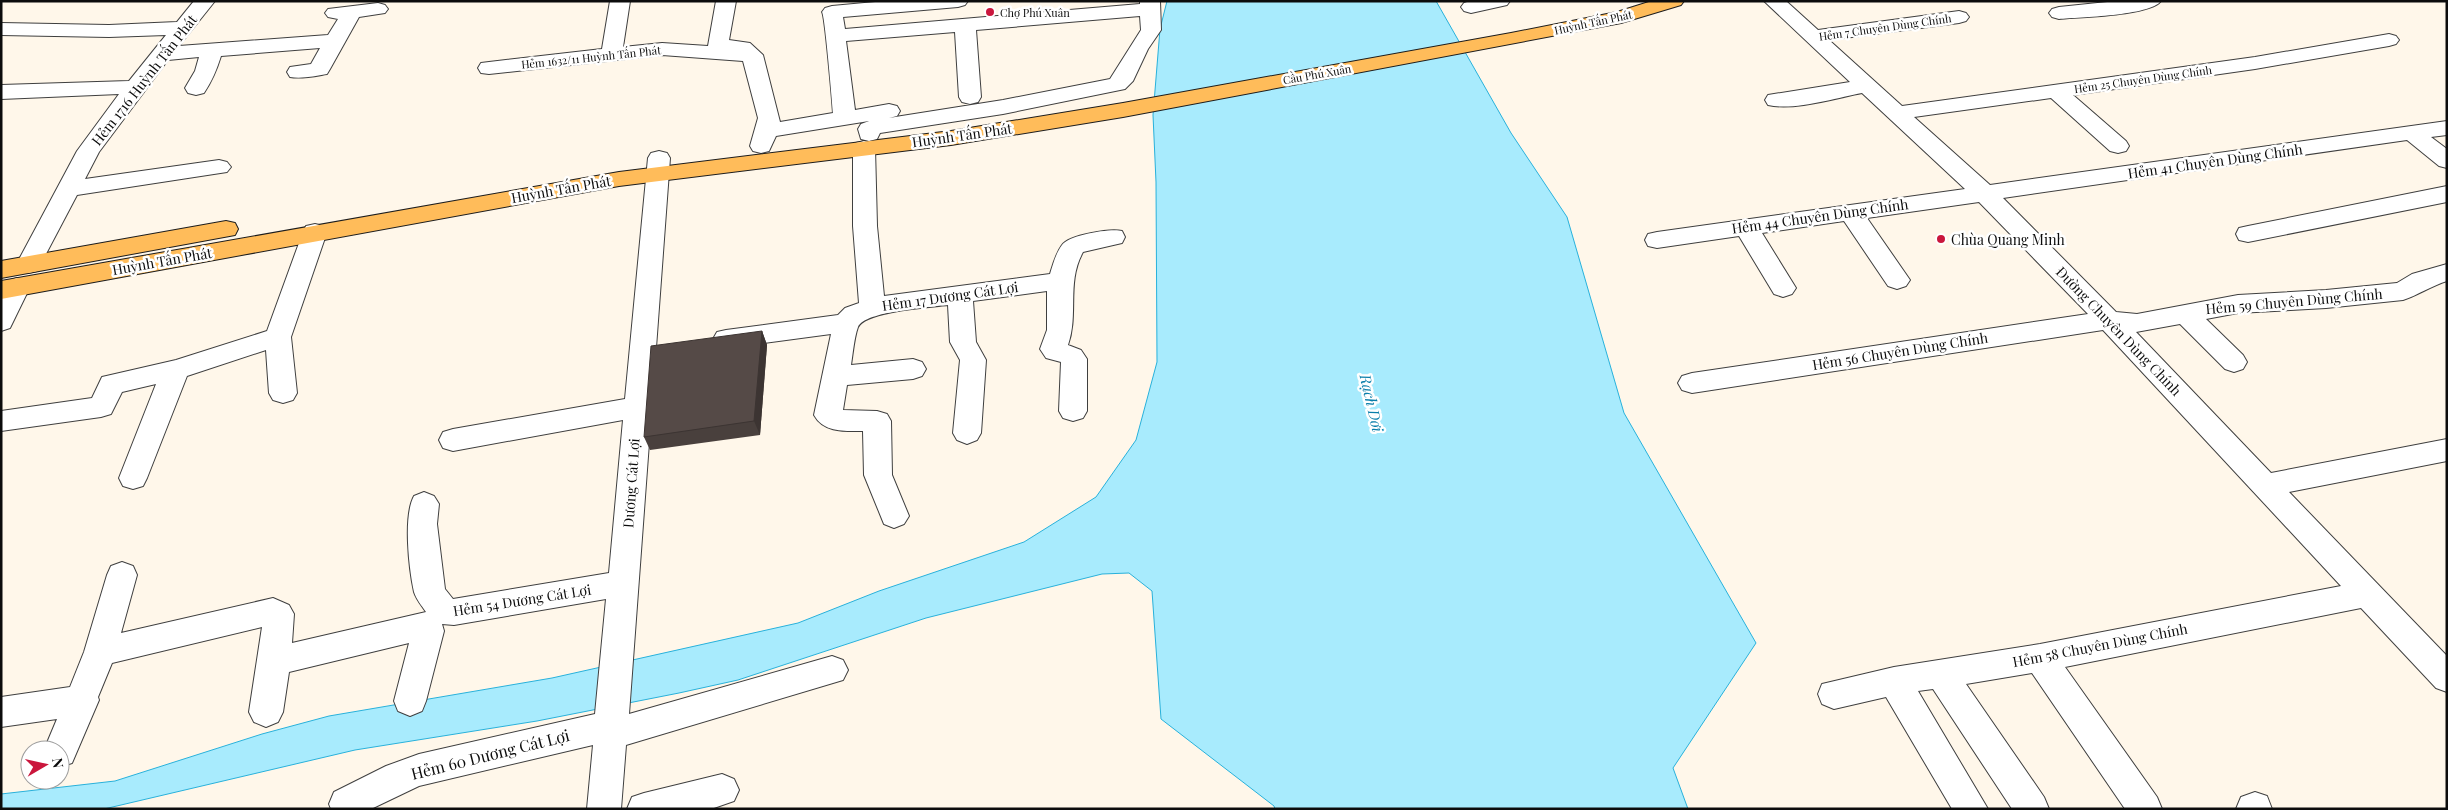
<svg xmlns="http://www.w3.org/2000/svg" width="2448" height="810" viewBox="0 0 2448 810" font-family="'Playfair Display',serif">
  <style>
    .water { fill: #a8ebfd; stroke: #28b1db }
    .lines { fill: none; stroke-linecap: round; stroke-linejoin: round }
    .minor-casing { stroke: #3f3f3f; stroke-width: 2 }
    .major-casing { stroke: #1d1d1d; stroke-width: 2 }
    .minor { fill: #fff; fill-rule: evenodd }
    .major { fill: #ffbc5a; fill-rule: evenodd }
    .wall { fill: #49403d }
    .shaded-wall { fill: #3c3432 }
    .building { fill: #554a47; stroke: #3c3432 }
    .poi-dot { fill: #ca163c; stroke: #fff; stroke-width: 2 }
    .labels { text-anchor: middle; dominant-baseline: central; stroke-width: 5; stroke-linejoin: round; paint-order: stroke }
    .far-poi-label { font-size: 11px; fill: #0c0c0c; stroke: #fff; text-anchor: start }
    .far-street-label { font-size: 11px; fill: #0c0c0c; stroke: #fff }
    .street-label { font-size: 14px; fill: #0c0c0c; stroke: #fff }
    .poi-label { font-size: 14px; fill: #0c0c0c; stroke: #fff; text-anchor: start }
    .water-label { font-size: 15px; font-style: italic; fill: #097eaa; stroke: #fff }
    .near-street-label { font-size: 16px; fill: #0c0c0c; stroke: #fff }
  </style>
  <rect width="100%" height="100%" fill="#fff7ea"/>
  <path class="water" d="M 1167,1 L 1436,1 L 1511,133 L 1567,217 L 1624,413 L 1756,643 L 1673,768 L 1688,809 L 1275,809 L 1274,806 L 1161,719 L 1152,591 L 1129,573 L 1102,574 L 926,618 L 738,680 L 679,693 L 537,721 L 355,750 L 104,809 L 1,809 L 1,794 L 115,781 L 262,734 L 329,716 L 552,678 L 798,623 L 879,591 L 1024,542 L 1096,497 L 1136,440 L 1157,362 L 1156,182 L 1153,115 L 1160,29 Z"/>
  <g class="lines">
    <defs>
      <path id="minor" d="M 194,1 L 215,1 L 179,46 L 328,35 L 338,19 L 328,17 L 325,13 L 328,9 L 378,3 L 385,5 L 388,9 L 385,13 L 359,17 L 330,69 L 327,74 C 315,76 302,79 290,77 L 287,72 L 290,67 L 311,64 L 320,48 L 221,56 C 217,69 212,81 204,93 L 196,95 L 188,93 L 185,88 L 195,71 L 199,57 L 168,60 L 99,152 L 85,179 L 219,160 L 227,162 L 231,167 L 227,172 L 77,195 L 37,271 L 28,273 L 19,271 L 16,265 L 77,151 L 119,94 L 1,99 L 1,85 L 129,81 L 166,35 L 109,37 L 1,35 L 1,23 L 109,25 L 177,22 Z
        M 610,1 L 630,1 L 623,47 L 662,43 L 708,46 L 716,1 L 736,1 L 729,40 L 750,43 L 763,55 L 780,122 L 833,113 C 832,99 825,16 822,12 L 825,8 L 832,6 L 886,1 L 968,1 L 965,5 L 958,7 L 843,17 L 845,29 L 1140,4 L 1140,1 L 1160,1 L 1161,30 L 1148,49 L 1133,81 L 1125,89 L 1003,114 L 880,133 L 877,139 L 869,141 L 861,139 L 858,129 L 861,124 L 869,121 L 776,136 L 769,151 L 761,153 L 753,151 L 750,146 L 758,118 L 743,61 L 662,55 L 489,74 L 481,73 L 478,68 L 481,63 L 489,62 L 602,49 ZM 1140,16 L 1141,30 L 1110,79 L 1003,100 L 889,118 L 897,116 L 900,111 L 897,106 L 889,104 L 855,110 L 846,41 L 955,32 L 959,97 L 962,102 L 970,104 L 978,102 L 981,97 L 976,30 Z
        M 1470,1 L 1510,1 L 1507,5 L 1471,13 L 1464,11 L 1461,7 L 1464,3 Z
        M 1764,1 L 1786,1 L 1818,30 L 1959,11 L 1966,13 L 1969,17 L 1966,21 L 1959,23 L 1829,40 L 1902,106 L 2255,57 L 2389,34 L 2396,36 L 2399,40 L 2396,44 L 2389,46 L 2255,69 L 2073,95 L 2126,141 L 2129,146 L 2126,151 L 2118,153 L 2110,151 L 2051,98 L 1914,117 L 1990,185 L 2447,121 L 2447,135 L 2431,137 L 2447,149 L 2447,168 L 2439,166 L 2407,140 L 2003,198 L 2116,312 L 2137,314 L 2238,295 L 2326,290 L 2397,283 L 2412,274 L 2447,264 L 2447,281 C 2431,286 2418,295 2403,300 L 2326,308 L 2238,313 L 2206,319 L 2243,355 L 2247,362 L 2243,369 L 2234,372 L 2225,369 L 2180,324 L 2136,332 L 2271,473 L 2447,439 L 2447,461 L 2289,492 L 2447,656 L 2447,692 L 2436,688 L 2361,608 L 2065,667 L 2157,797 L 2162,809 L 2125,809 L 2032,673 L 1966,684 L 2044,797 L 2049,809 L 2012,809 L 1933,689 L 1918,691 L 1988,809 L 1952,809 L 1886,697 L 1834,709 L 1822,704 L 1818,694 L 1822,684 L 1894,667 L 2040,644 L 2341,586 L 2103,330 L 1692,393 L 1682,390 L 1678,383 L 1682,376 L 1692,373 L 2088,314 L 1979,202 L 1867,218 L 1910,280 L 1906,286 L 1897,289 L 1888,286 L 1844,221 L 1762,233 L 1796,288 L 1792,294 L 1783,297 L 1774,294 L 1739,236 L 1657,248 L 1648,246 L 1645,240 L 1648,234 L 1657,232 L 1965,189 L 1862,93 C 1836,98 1794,111 1768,105 L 1765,100 L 1768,95 L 1850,82 Z
        M 2117,1 L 2161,1 C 2150,16 2079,17 2059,19 L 2052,17 L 2049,13 L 2052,9 L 2059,7 Z
        M 864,141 L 872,143 L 875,148 L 877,226 L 884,296 L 1050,274 C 1053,264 1056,253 1062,245 C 1069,235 1111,228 1122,231 L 1125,237 L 1122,243 L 1083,252 C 1066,283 1079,314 1068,345 L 1081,350 L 1087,359 L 1087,411 L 1083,418 L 1073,421 L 1063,418 L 1059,411 L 1061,362 L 1046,358 L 1040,349 L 1047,330 L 1047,291 L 973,301 L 976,342 L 986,360 L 981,433 L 977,440 L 967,444 L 957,440 L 953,433 L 960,360 L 950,342 L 948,305 C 931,307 865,311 858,327 C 854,338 853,353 851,365 L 913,359 L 922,362 L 926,369 L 922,376 L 913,379 L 847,385 L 843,410 L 877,411 L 887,414 L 891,421 L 892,475 L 909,516 L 904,524 L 894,528 L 884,524 L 864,475 L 863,431 C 845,431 824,433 814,415 L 831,334 L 726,348 L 717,346 L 713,339 L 717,332 L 726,330 L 838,315 L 845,308 L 859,303 L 853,226 L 853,148 L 856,143 Z
        M 659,151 L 667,153 L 670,158 L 629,714 L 832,656 L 843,660 L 848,670 L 843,680 L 626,745 L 621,809 L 587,809 L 593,745 L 419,786 L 371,809 L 331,809 L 329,804 L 334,792 L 386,766 L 419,754 L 595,714 L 606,599 L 454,625 L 442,624 L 444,631 L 426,701 L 422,711 L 410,716 L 398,711 L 394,701 L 409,643 L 289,672 L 283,712 L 278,722 L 266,727 L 254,722 L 249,712 L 262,627 L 112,663 L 98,697 L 99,700 L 72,763 L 60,767 L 60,750 L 44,750 L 57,719 L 1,727 L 1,697 L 70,687 L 84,652 L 107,575 L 111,566 L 122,562 L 133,566 L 137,575 L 121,633 L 273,598 L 289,605 L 294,614 L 292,643 L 426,612 C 422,606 416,599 414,592 C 409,569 403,516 414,496 L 424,492 L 434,496 L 439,504 L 437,524 L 445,589 L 453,599 L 609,573 L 623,420 L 453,451 L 443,448 L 439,440 L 443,432 L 453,429 L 625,399 L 648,158 L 651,153 Z
        M 2447,186 L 2447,202 L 2248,242 L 2239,240 L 2236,234 L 2239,228 L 2248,226 Z
        M 315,224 L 324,226 L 327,232 L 291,337 L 297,393 L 293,400 L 283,403 L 273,400 L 269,393 L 266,350 L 187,376 L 147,478 L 143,486 L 133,489 L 123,486 L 119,478 L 156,384 L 122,392 L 111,414 L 101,417 L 1,431 L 1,411 L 92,398 L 102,377 L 176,360 L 267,331 L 303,232 L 306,226 Z
        M 17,278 L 26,281 L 30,287 L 10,328 L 1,331 L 1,294 L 8,281 Z
        M 722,774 L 734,779 L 739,790 L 734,801 L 711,809 L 627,809 L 632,797 L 644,793 Z
        M 2255,792 L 2267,796 L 2272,809 L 2236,809 L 2241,797 Z"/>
      <path id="major" d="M 1652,1 L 1684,1 L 1681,5 L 1621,23 L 1123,117 L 951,145 L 619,186 L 1,299 L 1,281 L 619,172 L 951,131 L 1123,103 L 1511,33 L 1617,12 Z
        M 226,221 L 235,223 L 238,229 L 235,235 L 1,278 L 1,261 Z"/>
    </defs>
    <use href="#minor" class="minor-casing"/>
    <use href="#major" class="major-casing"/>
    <use href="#minor" class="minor"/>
    <use href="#major" class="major"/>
  </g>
  <path class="wall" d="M 762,331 L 767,345 L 760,435 L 650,450 L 644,437 Z"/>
  <path class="shaded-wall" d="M 762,331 L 767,345 L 760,435 L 754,421 Z"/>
  <path class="building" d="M 762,331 L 754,421 L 644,437 L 651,346 Z"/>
  <g class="poi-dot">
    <circle cx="990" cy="12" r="5"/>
    <circle cx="1941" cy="239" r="5"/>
  </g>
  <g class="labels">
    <g class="far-poi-label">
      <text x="1000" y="12">Chợ Phú Xuân</text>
    </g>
    <g class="far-street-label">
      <text transform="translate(1593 22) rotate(-12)">Huỳnh Tấn Phát</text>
      <text transform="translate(1885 27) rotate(-8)">Hẻm 7 Chuyên Dùng Chính</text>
      <text transform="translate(591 57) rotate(-6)">Hẻm 1632/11 Huỳnh Tấn Phát</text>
      <text transform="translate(1317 74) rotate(-10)">Cầu Phú Xuân</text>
      <text transform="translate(2143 79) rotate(-8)">Hẻm 25 Chuyên Dùng Chính</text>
    </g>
    <g class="street-label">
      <text transform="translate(144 80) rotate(-52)">Hẻm 1716 Huỳnh Tấn Phát</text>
      <text transform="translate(962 135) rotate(-8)">Huỳnh Tấn Phát</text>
      <text transform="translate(2215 161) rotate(-8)">Hẻm 41 Chuyên Dùng Chính</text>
      <text transform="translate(561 189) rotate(-10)">Huỳnh Tấn Phát</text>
      <text transform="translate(1820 216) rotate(-8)">Hẻm 44 Chuyên Dùng Chính</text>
      <text transform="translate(162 261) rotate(-10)">Huỳnh Tấn Phát</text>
      <text transform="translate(950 296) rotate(-8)">Hẻm 17 Dương Cát Lợi</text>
      <text transform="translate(2294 301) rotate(-5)">Hẻm 59 Chuyên Dùng Chính</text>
      <text transform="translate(2119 331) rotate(46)">Đường Chuyên Dùng Chính</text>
      <text transform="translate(1900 351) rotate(-9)">Hẻm 56 Chuyên Dùng Chính</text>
      <text transform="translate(631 483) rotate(-86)">Dương Cát Lợi</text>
      <text transform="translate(522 600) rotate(-9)">Hẻm 54 Dương Cát Lợi</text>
      <text transform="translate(2100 645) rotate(-11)">Hẻm 58 Chuyên Dùng Chính</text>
    </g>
    <g class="poi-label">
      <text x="1951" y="239">Chùa Quang Minh</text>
    </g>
    <g class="water-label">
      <text transform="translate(1372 403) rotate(77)">Rạch Dơi</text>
    </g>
    <g class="near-street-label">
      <text transform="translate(490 754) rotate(-14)">Hẻm 60 Dương Cát Lợi</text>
    </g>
  </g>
  <rect width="2448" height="810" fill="none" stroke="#0c0c0c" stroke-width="5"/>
  <g transform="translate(45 765) rotate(81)"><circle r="24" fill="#ffffff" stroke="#9e9e9e"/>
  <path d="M0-4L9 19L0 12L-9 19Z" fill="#ca163c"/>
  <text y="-8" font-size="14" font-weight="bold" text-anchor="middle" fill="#0c0c0c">N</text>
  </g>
</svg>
